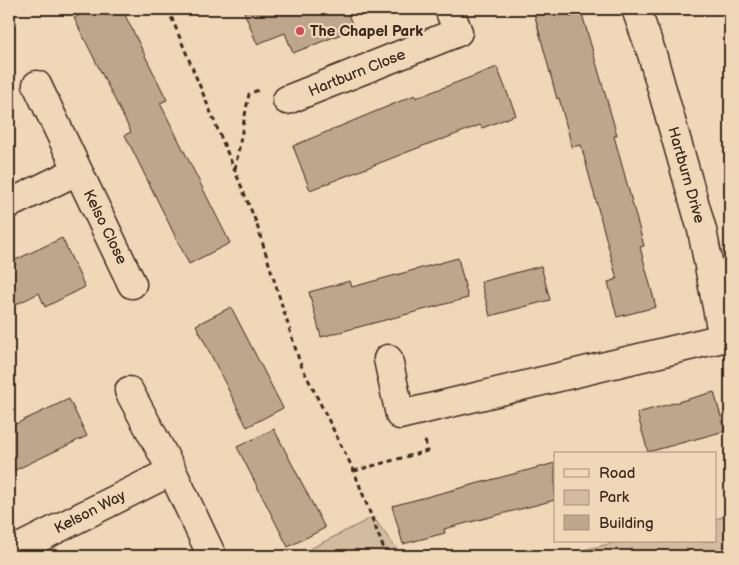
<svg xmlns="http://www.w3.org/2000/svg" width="739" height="565" viewBox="0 0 739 565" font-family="'Balsamiq Sans',sans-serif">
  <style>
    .green { fill: #d2bb9f; stroke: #86725e }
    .building { fill: #bea68d; stroke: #3b2a1e }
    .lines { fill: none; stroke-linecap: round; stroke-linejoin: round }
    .minor-casing { stroke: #3b2a1e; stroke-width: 31 }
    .path { stroke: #3b2a1e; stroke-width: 3; stroke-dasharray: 5 4; stroke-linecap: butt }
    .minor { stroke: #f0d7b8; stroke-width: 28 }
    .poi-dot { fill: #d1495b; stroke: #f0d7b8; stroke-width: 2 }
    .labels { text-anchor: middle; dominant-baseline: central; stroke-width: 4.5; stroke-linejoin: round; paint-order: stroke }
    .poi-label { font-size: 15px; font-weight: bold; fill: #3b2a1e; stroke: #f0d7b8; text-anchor: start }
    .street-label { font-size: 15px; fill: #3b2a1e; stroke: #f0d7b8 }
  </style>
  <rect width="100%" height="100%" fill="#f0d7b8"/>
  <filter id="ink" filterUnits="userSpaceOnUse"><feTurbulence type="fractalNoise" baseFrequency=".02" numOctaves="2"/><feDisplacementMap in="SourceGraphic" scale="10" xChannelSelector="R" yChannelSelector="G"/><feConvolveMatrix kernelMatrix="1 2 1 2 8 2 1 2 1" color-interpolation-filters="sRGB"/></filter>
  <g filter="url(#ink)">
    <path class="green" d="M 730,515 L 730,556 L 558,556 L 621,541 L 715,541 L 715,519 Z
      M 373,517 L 402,556 L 296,556 Z"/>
    <path class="building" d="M 92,9 L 122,9 L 167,100 L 160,103 L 230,243 L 189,264 L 125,135 L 131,132 L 74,18 Z
      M 243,9 L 346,9 L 354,29 L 293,53 L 285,33 L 257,44 Z
      M 533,9 L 567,9 L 570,17 L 582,14 L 617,135 L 614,136 L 644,246 L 640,247 L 656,307 L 617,317 L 608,282 L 617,279 L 581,145 L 572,147 L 559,98 L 557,99 Z
      M 497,67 L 516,115 L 482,128 L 480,125 L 441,140 L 441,139 L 310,190 L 293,146 L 415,95 L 416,98 Z
      M 62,238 L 85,287 L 45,307 L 39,293 L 9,308 L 9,263 Z
      M 458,258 L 468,298 L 321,337 L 309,292 L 350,281 L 352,287 Z
      M 541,266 L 550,300 L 490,316 L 481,282 Z
      M 231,307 L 283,408 L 247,427 L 196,325 Z
      M 714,392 L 725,431 L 648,452 L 637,413 Z
      M 69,399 L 87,436 L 9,473 L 9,427 Z
      M 274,429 L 325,528 L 288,547 L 237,447 Z
      M 555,463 L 555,500 L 444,529 L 445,533 L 403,544 L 392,506 Z"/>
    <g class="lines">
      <defs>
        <path id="minor" d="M 636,9 L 652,54 L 702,230 L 723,338 L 730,336
          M 37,85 L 132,284
          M 287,100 L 458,32 L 449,9
          M 9,204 L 77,171
          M 388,359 L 400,415 L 723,338
          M 129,391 L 172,471 L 212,556
          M 9,553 L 172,471"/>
      </defs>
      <use href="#minor" class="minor-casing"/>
      <path class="path" d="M 168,9 L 256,222 L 300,363 L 354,471 L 385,552
        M 235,169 L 249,94 L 258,90
        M 354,471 L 427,451 L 425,440
        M 376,556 L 385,552 L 387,556"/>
      <use href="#minor" class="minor"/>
    </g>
  </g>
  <circle class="poi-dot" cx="300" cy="31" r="5"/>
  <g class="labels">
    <g class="poi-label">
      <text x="310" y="31">The Chapel Park</text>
    </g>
    <g class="street-label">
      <text transform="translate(357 73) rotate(-22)">Hartburn Close</text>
      <text transform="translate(686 175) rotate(74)">Hartburn Drive</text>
      <text transform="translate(105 227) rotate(64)">Kelso Close</text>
      <text transform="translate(90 512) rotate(-27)">Kelson Way</text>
    </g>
  </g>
  <rect width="739" height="565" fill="none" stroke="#f0d7b8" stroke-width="30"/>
  <rect x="15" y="15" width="709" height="535" fill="none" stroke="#3b2a1e" stroke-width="2" filter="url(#ink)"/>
  <rect x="554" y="452" width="162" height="90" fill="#f0d7b8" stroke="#a8927a"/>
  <rect x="564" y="469" width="25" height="8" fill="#f0d7b8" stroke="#a8927a"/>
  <text x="599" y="478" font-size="15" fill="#3b2a1e">Road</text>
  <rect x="564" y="490" width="25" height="15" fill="#d2bb9f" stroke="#a8927a"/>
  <text x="599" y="502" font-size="15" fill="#3b2a1e">Park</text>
  <rect x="564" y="515" width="25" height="15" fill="#bea68d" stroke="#a8927a"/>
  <text x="599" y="528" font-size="15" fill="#3b2a1e">Building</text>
</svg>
